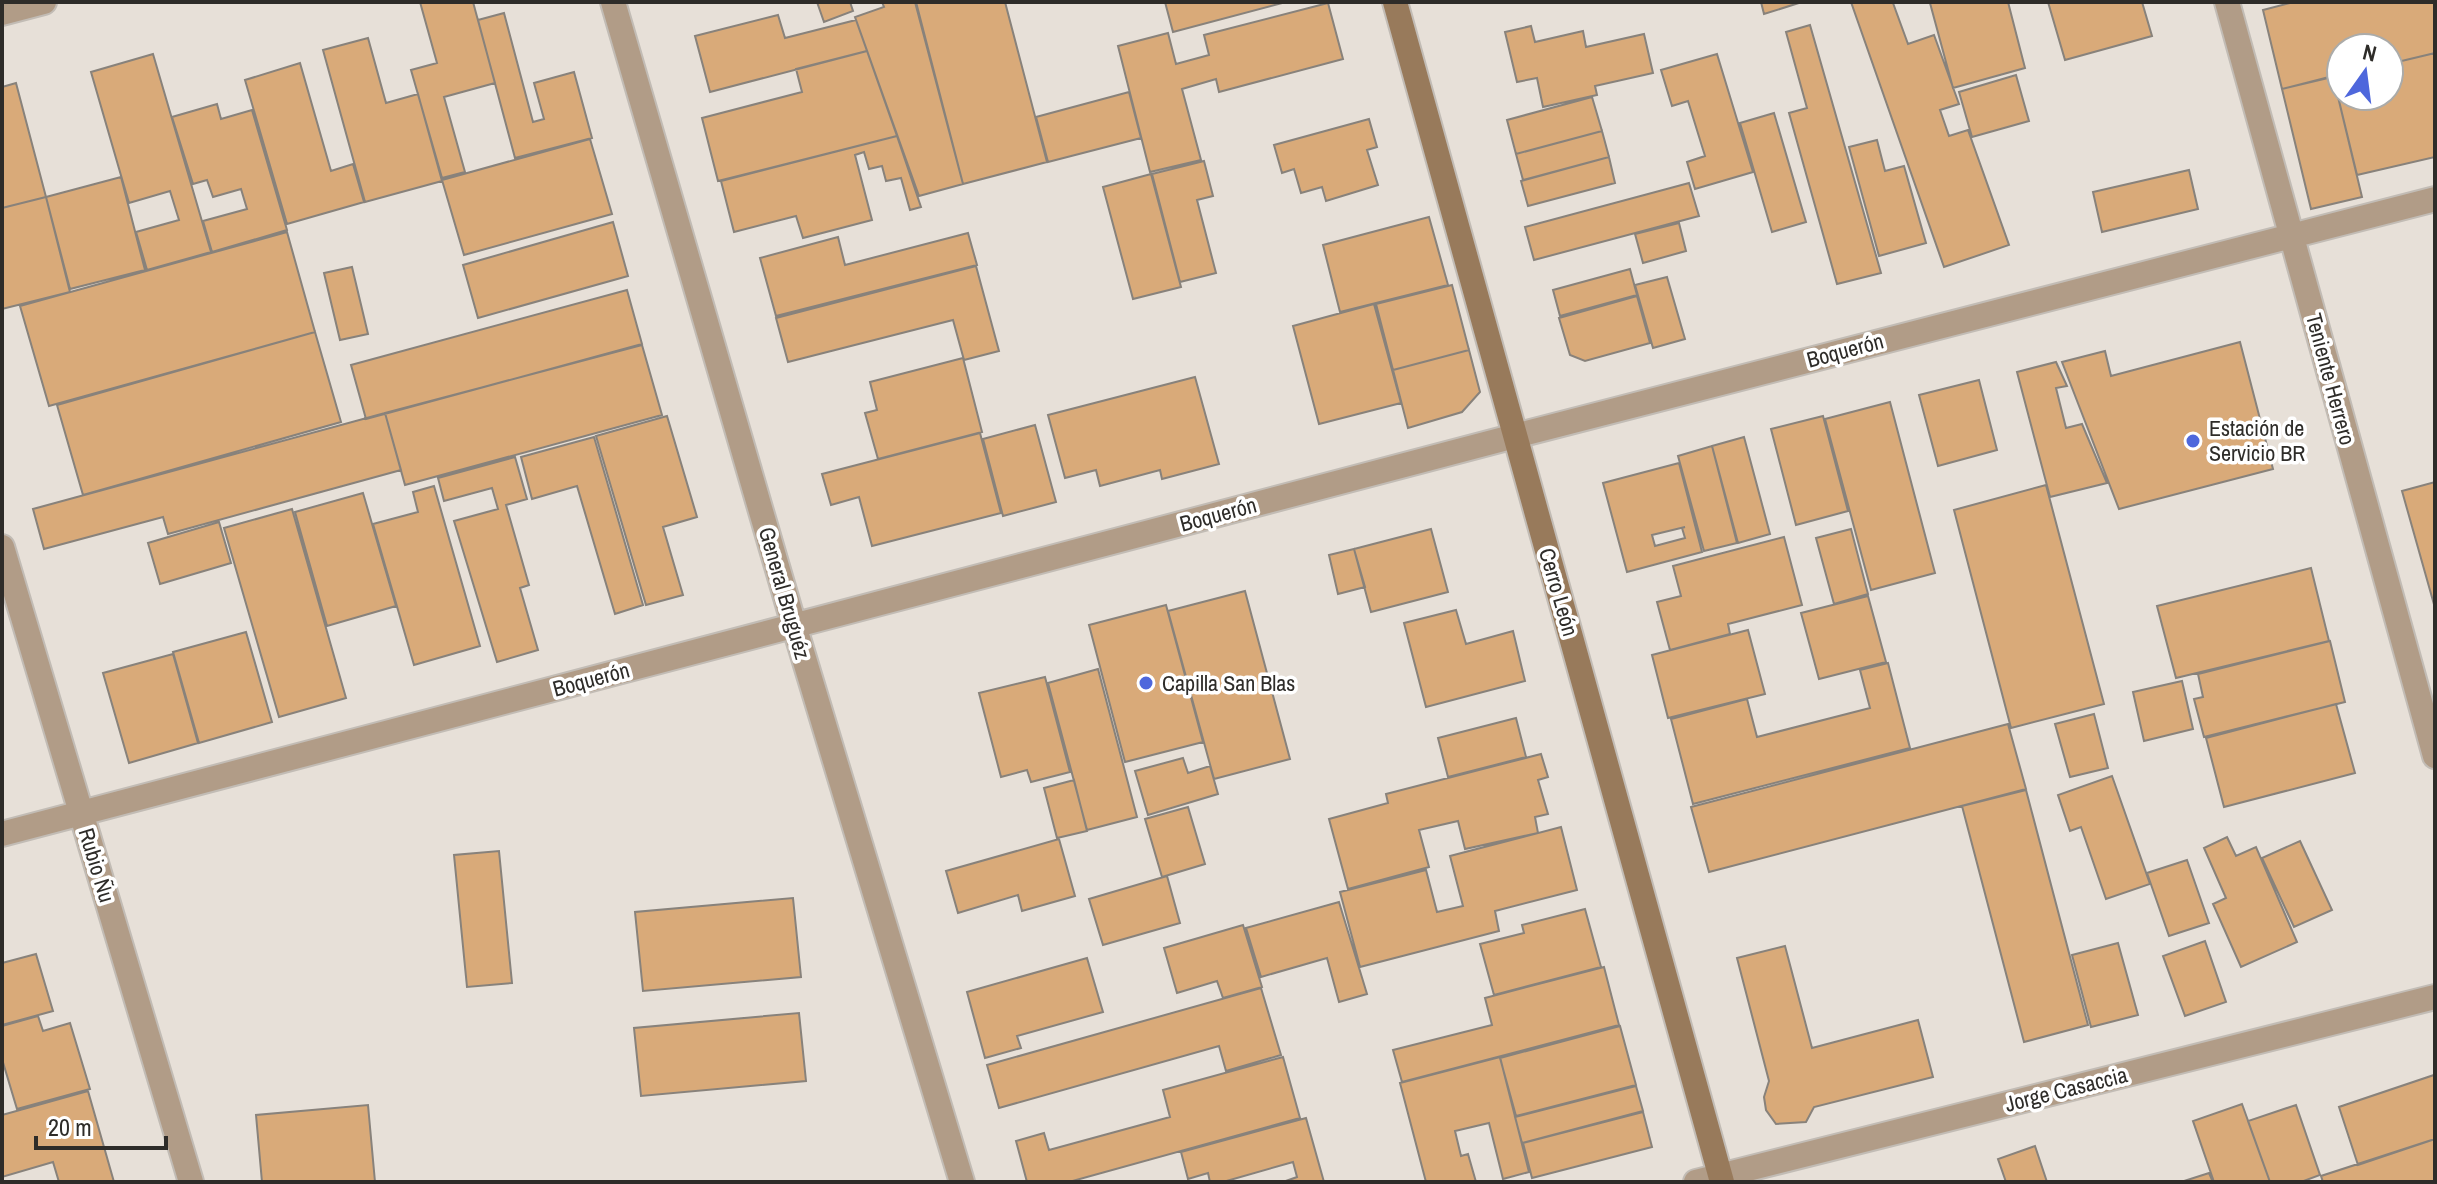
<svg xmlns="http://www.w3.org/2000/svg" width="2437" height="1184" viewBox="0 0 2437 1184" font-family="'Archivo Narrow',sans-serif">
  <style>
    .building { fill: #d9aa79; stroke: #88827b; stroke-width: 2; fill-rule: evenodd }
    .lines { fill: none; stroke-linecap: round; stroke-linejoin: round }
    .street-casing { stroke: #c2bcb5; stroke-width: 28 }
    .secondary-casing { stroke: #c2bcb5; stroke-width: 28 }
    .street { stroke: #b19c87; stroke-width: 24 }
    .secondary { stroke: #987a5b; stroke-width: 24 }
    .poi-dot { fill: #4e67dc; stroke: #fff; stroke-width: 3 }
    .labels { text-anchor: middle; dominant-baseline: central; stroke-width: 7; stroke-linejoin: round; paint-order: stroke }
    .street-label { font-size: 22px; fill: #2e2c29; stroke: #fff }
    .poi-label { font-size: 22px; fill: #2e2c29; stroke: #fff; text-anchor: start }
  </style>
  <rect width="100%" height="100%" fill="#e7e0d8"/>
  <path class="building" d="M 420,2 L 473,2 L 495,83 L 444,97 L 465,172 L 442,178 L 411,70 L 437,63 Z
    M 817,2 L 850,2 L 853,11 L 824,22 Z
    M 882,2 L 915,2 L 963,184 L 919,196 L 855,17 L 884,7 Z
    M 916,2 L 1005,2 L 1047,162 L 963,184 Z
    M 1165,2 L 1286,2 L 1173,32 Z
    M 1761,2 L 1802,2 L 1764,14 Z
    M 1851,2 L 1895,2 L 1893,3 L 1908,44 L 1934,35 L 1959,104 L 1940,110 L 1949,136 L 1968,130 L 2009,245 L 1944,267 Z
    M 1935,2 L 2008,2 L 2025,68 L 1953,88 L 1930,3 Z
    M 2048,2 L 2142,2 L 2152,36 L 2065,60 Z
    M 2294,2 L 2435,2 L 2435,53 L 2389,64 L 2389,48 L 2341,48 L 2341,75 L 2282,89 L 2263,10 Z
    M 1328,3 L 1343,59 L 1219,92 L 1216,79 L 1182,89 L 1201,160 L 1150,172 L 1118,46 L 1168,33 L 1176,64 L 1209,55 L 1204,35 Z
    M 504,13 L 533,122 L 544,119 L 534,83 L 574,72 L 592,138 L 515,158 L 478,20 Z
    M 778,15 L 785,38 L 856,20 L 867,51 L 710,92 L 695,36 Z
    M 1810,25 L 1881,273 L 1837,284 L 1789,113 L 1807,108 L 1786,32 Z
    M 1531,26 L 1535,42 L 1583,31 L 1586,47 L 1644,34 L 1653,73 L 1595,86 L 1597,95 L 1543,107 L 1537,78 L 1517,82 L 1505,32 Z
    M 368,38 L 386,103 L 418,94 L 442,181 L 365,202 L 323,50 Z
    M 867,51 L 897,136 L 718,181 L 702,118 L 802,92 L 796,69 Z
    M 2435,53 L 2435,157 L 2357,175 L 2333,76 L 2341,75 L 2341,96 L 2389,96 L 2389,64 Z
    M 153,54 L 211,252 L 147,270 L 136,232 L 179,220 L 170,191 L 129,203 L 91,72 Z
    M 1717,54 L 1753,172 L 1695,189 L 1687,162 L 1705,156 L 1688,101 L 1672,106 L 1661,70 Z
    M 300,63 L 331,171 L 353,164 L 364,202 L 287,224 L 245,80 Z
    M 2016,75 L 2029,121 L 1972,137 L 1959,92 Z
    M 2333,76 L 2362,197 L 2311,209 L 2282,89 Z
    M 16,83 L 46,197 L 2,208 L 2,87 Z
    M 1129,92 L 1141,138 L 1048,162 L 1036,117 Z
    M 1592,97 L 1602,131 L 1516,154 L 1507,120 Z
    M 217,104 L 221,119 L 252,110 L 287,230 L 212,252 L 203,221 L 247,209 L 241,189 L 213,197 L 207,180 L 193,184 L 172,117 Z
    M 1774,113 L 1806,222 L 1772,232 L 1740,123 Z
    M 1369,119 L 1377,147 L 1367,150 L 1378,185 L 1326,201 L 1322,187 L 1301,193 L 1294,169 L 1282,173 L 1274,145 Z
    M 1602,131 L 1609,157 L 1523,180 L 1516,154 Z
    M 897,136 L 921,207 L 910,210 L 901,178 L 886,181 L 882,166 L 869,169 L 864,152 L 855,155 L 872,220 L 803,238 L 796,216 L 734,232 L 721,181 Z
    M 590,139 L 612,214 L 464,255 L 442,180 Z
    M 1877,140 L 1885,171 L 1904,166 L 1926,243 L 1879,256 L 1849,147 Z
    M 1609,157 L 1615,183 L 1528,206 L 1521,181 Z
    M 1204,161 L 1213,196 L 1197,200 L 1216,273 L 1180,282 L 1152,174 Z
    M 2189,170 L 2198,209 L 2102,232 L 2093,192 Z
    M 1151,174 L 1181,287 L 1133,299 L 1103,187 Z
    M 121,177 L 145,270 L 70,289 L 46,197 Z
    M 1689,183 L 1699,216 L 1534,260 L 1525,227 Z
    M 46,197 L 70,292 L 2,309 L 2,208 Z
    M 1429,217 L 1448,285 L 1340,312 L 1323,245 Z
    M 613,222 L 628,276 L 478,318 L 463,265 Z
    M 1679,223 L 1686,251 L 1643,263 L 1635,234 Z
    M 287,232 L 315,332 L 49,406 L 20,306 Z
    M 968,233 L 977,265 L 776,316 L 760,258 L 838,237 L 845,265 Z
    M 976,266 L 999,351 L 964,360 L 953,320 L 788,362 L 776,318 Z
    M 352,267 L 368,334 L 340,340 L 324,273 Z
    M 1630,269 L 1637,295 L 1560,316 L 1553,290 Z
    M 1667,277 L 1685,339 L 1653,348 L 1635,285 Z
    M 1452,285 L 1469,350 L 1393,370 L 1376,304 Z
    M 627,290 L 642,344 L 366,419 L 351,365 Z
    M 1637,296 L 1650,343 L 1585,361 L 1570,355 L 1559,318 Z
    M 1374,304 L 1401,403 L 1319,424 L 1293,326 Z
    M 315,332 L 341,422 L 83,495 L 57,405 Z
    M 2240,342 L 2273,469 L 2119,509 L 2062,362 L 2105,351 L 2111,376 Z
    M 642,345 L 662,415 L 405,485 L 385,413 Z
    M 1469,350 L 1480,392 L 1462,412 L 1408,428 L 1393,370 Z
    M 963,358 L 982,432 L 878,459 L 865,413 L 877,410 L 870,382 Z
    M 2056,362 L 2067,386 L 2056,388 L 2066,428 L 2082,424 L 2107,483 L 2050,497 L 2017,372 Z
    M 1195,377 L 1219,464 L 1162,479 L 1160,470 L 1100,486 L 1096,470 L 1065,478 L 1048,415 Z
    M 1979,380 L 1997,450 L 1938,466 L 1919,395 Z
    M 1890,402 L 1935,573 L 1871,590 L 1825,419 Z
    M 385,413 L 401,470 L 168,534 L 163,517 L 44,549 L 33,509 Z
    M 667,416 L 697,517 L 663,527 L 683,595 L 646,605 L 596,436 Z
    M 1823,416 L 1848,511 L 1796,525 L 1771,429 Z
    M 1035,425 L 1056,502 L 1003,516 L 983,439 Z
    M 980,433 L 1001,513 L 872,546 L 859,497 L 831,505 L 822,474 Z
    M 594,437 L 643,605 L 615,614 L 577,486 L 532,499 L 521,457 Z
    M 1744,437 L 1770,534 L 1738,543 L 1712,446 Z
    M 1712,446 L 1737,543 L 1704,551 L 1678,456 Z
    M 515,457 L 527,499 L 506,505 L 529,585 L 520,588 L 538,650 L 497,662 L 454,521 L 498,509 L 492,488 L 444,501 L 438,478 Z
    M 1679,463 L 1702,552 L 1627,572 L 1603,483 ZM 1685,527 L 1682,528 L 1685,538 L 1655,546 L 1652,535 Z
    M 2435,482 L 2435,608 L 2402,491 Z
    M 2046,485 L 2104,704 L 2011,728 L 1954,510 Z
    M 434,486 L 480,646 L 414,665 L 373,524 L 418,512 L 413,492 Z
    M 363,493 L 396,606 L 327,626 L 295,512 Z
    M 292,509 L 346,698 L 279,717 L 224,528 Z
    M 219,522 L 231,563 L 160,584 L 148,543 Z
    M 1431,529 L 1448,592 L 1371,612 L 1354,549 Z
    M 1851,529 L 1868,594 L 1834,604 L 1816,538 Z
    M 1784,537 L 1802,605 L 1728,624 L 1730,634 L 1670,650 L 1657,602 L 1681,596 L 1673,566 Z
    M 1354,549 L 1365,587 L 1338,594 L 1329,555 Z
    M 2311,568 L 2329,641 L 2176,678 L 2157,606 Z
    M 1245,591 L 1290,759 L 1214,779 L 1168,611 Z
    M 1868,596 L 1886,662 L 1819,679 L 1801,613 Z
    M 1166,605 L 1203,742 L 1125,762 L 1089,625 Z
    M 1456,610 L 1466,644 L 1513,631 L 1525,681 L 1426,707 L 1404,623 Z
    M 1748,630 L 1765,694 L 1668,718 L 1652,655 Z
    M 246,632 L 272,722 L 199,743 L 173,652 Z
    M 2330,641 L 2345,702 L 2204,737 L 2194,699 L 2203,697 L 2198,674 Z
    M 173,654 L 198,743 L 129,763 L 103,673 Z
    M 1888,663 L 1910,748 L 1693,804 L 1671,719 L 1747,699 L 1757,737 L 1870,708 L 1860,670 Z
    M 1098,669 L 1137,817 L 1087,830 L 1048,683 Z
    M 1045,677 L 1070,772 L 1031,782 L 1027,770 L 1001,777 L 979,693 Z
    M 2182,681 L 2193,729 L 2144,741 L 2133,692 Z
    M 2336,704 L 2355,773 L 2224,807 L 2206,738 Z
    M 2094,714 L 2108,768 L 2070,777 L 2055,724 Z
    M 1516,718 L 1526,757 L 1448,777 L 1438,738 Z
    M 2008,724 L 2026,789 L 1709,872 L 1691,807 Z
    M 1541,754 L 1548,777 L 1538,780 L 1548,814 L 1535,817 L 1538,833 L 1465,849 L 1458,821 L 1419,830 L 1429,867 L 1348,889 L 1329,819 L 1388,803 L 1386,794 Z
    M 1183,758 L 1188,773 L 1210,766 L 1218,794 L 1148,815 L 1135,771 Z
    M 2112,776 L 2150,884 L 2106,899 L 2081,827 L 2070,831 L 2058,795 Z
    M 1074,780 L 1087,831 L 1057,838 L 1044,788 Z
    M 2026,790 L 2088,1025 L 2024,1042 L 1962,806 Z
    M 1188,807 L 1205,864 L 1162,877 L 1145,819 Z
    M 1561,827 L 1577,890 L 1495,911 L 1499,931 L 1360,967 L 1340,892 L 1426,870 L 1437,912 L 1463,906 L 1450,856 Z
    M 2227,837 L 2236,856 L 2256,847 L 2297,942 L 2241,967 L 2213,904 L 2226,898 L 2204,848 Z
    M 1059,839 L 1075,896 L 1022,911 L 1018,895 L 958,913 L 946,871 Z
    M 2300,841 L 2332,910 L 2294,927 L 2262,858 Z
    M 499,851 L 512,983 L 467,987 L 454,855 Z
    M 2187,860 L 2209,923 L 2169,936 L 2147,873 Z
    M 1167,876 L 1180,923 L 1103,945 L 1089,899 Z
    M 793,898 L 801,977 L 643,991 L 635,912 Z
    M 1339,902 L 1367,994 L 1339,1002 L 1327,958 L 1261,977 L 1246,928 Z
    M 1585,909 L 1601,967 L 1494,995 L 1480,944 L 1524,933 L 1522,925 Z
    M 1243,925 L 1262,987 L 1223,998 L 1217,981 L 1177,993 L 1164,948 Z
    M 2205,941 L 2226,1002 L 2185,1016 L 2163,956 Z
    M 2118,943 L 2138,1015 L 2091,1027 L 2072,955 Z
    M 1785,946 L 1812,1048 L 1918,1020 L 1933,1077 L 1814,1107 L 1806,1122 L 1776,1124 L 1766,1110 L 1764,1097 L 1769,1081 L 1737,958 Z
    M 36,954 L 53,1011 L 2,1025 L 2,963 Z
    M 1087,958 L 1103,1012 L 1017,1036 L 1021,1048 L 985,1058 L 967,992 Z
    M 1604,967 L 1619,1025 L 1402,1082 L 1393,1050 L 1492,1025 L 1485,998 Z
    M 1261,988 L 1281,1055 L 1226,1071 L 1219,1046 L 999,1108 L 987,1065 Z
    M 799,1013 L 806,1081 L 641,1096 L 634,1028 Z
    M 38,1016 L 43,1031 L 70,1023 L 90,1089 L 17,1109 L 2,1059 L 2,1026 Z
    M 1620,1026 L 1636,1085 L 1516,1116 L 1500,1058 Z
    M 1283,1057 L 1300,1118 L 1069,1182 L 1027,1182 L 1016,1141 L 1044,1133 L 1049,1150 L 1170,1117 L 1163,1090 Z
    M 1500,1057 L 1529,1172 L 1503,1179 L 1489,1123 L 1455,1131 L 1461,1156 L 1468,1154 L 1476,1182 L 1426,1182 L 1400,1083 Z
    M 2434,1075 L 2435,1139 L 2358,1165 L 2339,1107 Z
    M 1636,1086 L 1643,1111 L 1522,1143 L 1515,1117 Z
    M 88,1091 L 114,1182 L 59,1182 L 53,1162 L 2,1177 L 2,1115 Z
    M 2242,1104 L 2270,1182 L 2214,1182 L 2193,1121 Z
    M 368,1105 L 375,1182 L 262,1182 L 256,1115 Z
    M 2296,1105 L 2320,1175 L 2301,1182 L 2270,1182 L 2248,1121 Z
    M 1643,1112 L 1652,1147 L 1532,1178 L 1523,1143 Z
    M 1306,1118 L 1324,1182 L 1283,1182 L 1297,1177 L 1293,1162 L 1223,1182 L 1210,1182 L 1208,1173 L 1188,1179 L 1181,1152 Z
    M 2435,1139 L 2435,1182 L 2323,1182 L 2321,1176 Z
    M 2035,1146 L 2047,1182 L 2006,1182 L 1998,1159 Z
    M 2209,1173 L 2213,1182 L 2181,1182 Z"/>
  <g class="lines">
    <defs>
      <path id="street" d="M 613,2 L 794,625 L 962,1182
        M 2227,2 L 2435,756
        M 2,13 L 44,2
        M 2,547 L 191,1182
        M 2,834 L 1515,436 L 2435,199
        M 1696,1182 L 2435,997"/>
      <path id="secondary" d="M 1395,2 L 1722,1182"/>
    </defs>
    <use href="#street" class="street-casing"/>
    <use href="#secondary" class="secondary-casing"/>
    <use href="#street" class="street"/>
    <use href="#secondary" class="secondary"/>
  </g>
  <g class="poi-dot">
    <circle cx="2193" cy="441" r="8"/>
    <circle cx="1146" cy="683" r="8"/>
  </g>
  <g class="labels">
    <g class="street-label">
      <text transform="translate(1845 350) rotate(-15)">Boquerón</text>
      <text transform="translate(2331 379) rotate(75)">Teniente Herrero</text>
      <text transform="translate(1218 514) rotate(-15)">Boquerón</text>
      <text transform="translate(1559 592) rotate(74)">Cerro León</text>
      <text transform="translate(785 593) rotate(74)">General Bruguéz</text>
      <text transform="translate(591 679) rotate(-15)">Boquerón</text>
      <text transform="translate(97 865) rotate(73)">Rubio Ñu</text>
      <text transform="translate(2066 1089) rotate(-14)">Jorge Casaccia</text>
    </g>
    <g class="poi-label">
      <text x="2209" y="428">Estación de<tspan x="2209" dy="25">Servicio BR</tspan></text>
      <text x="1162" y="683">Capilla San Blas</text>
    </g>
  </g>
  <rect width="2437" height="1184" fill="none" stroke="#2e2c29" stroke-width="8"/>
  <g transform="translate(2365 72) rotate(14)"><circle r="38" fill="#ffffff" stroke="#ababa9" stroke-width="2"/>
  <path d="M0-6L14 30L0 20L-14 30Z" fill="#4e67dc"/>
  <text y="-12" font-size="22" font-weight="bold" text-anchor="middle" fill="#2e2c29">N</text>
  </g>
  <path d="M36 1136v12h130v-12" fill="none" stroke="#2e2c29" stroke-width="4"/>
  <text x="48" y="1136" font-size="24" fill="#2e2c29" stroke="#ffffff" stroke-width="6" paint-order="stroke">20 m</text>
</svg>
